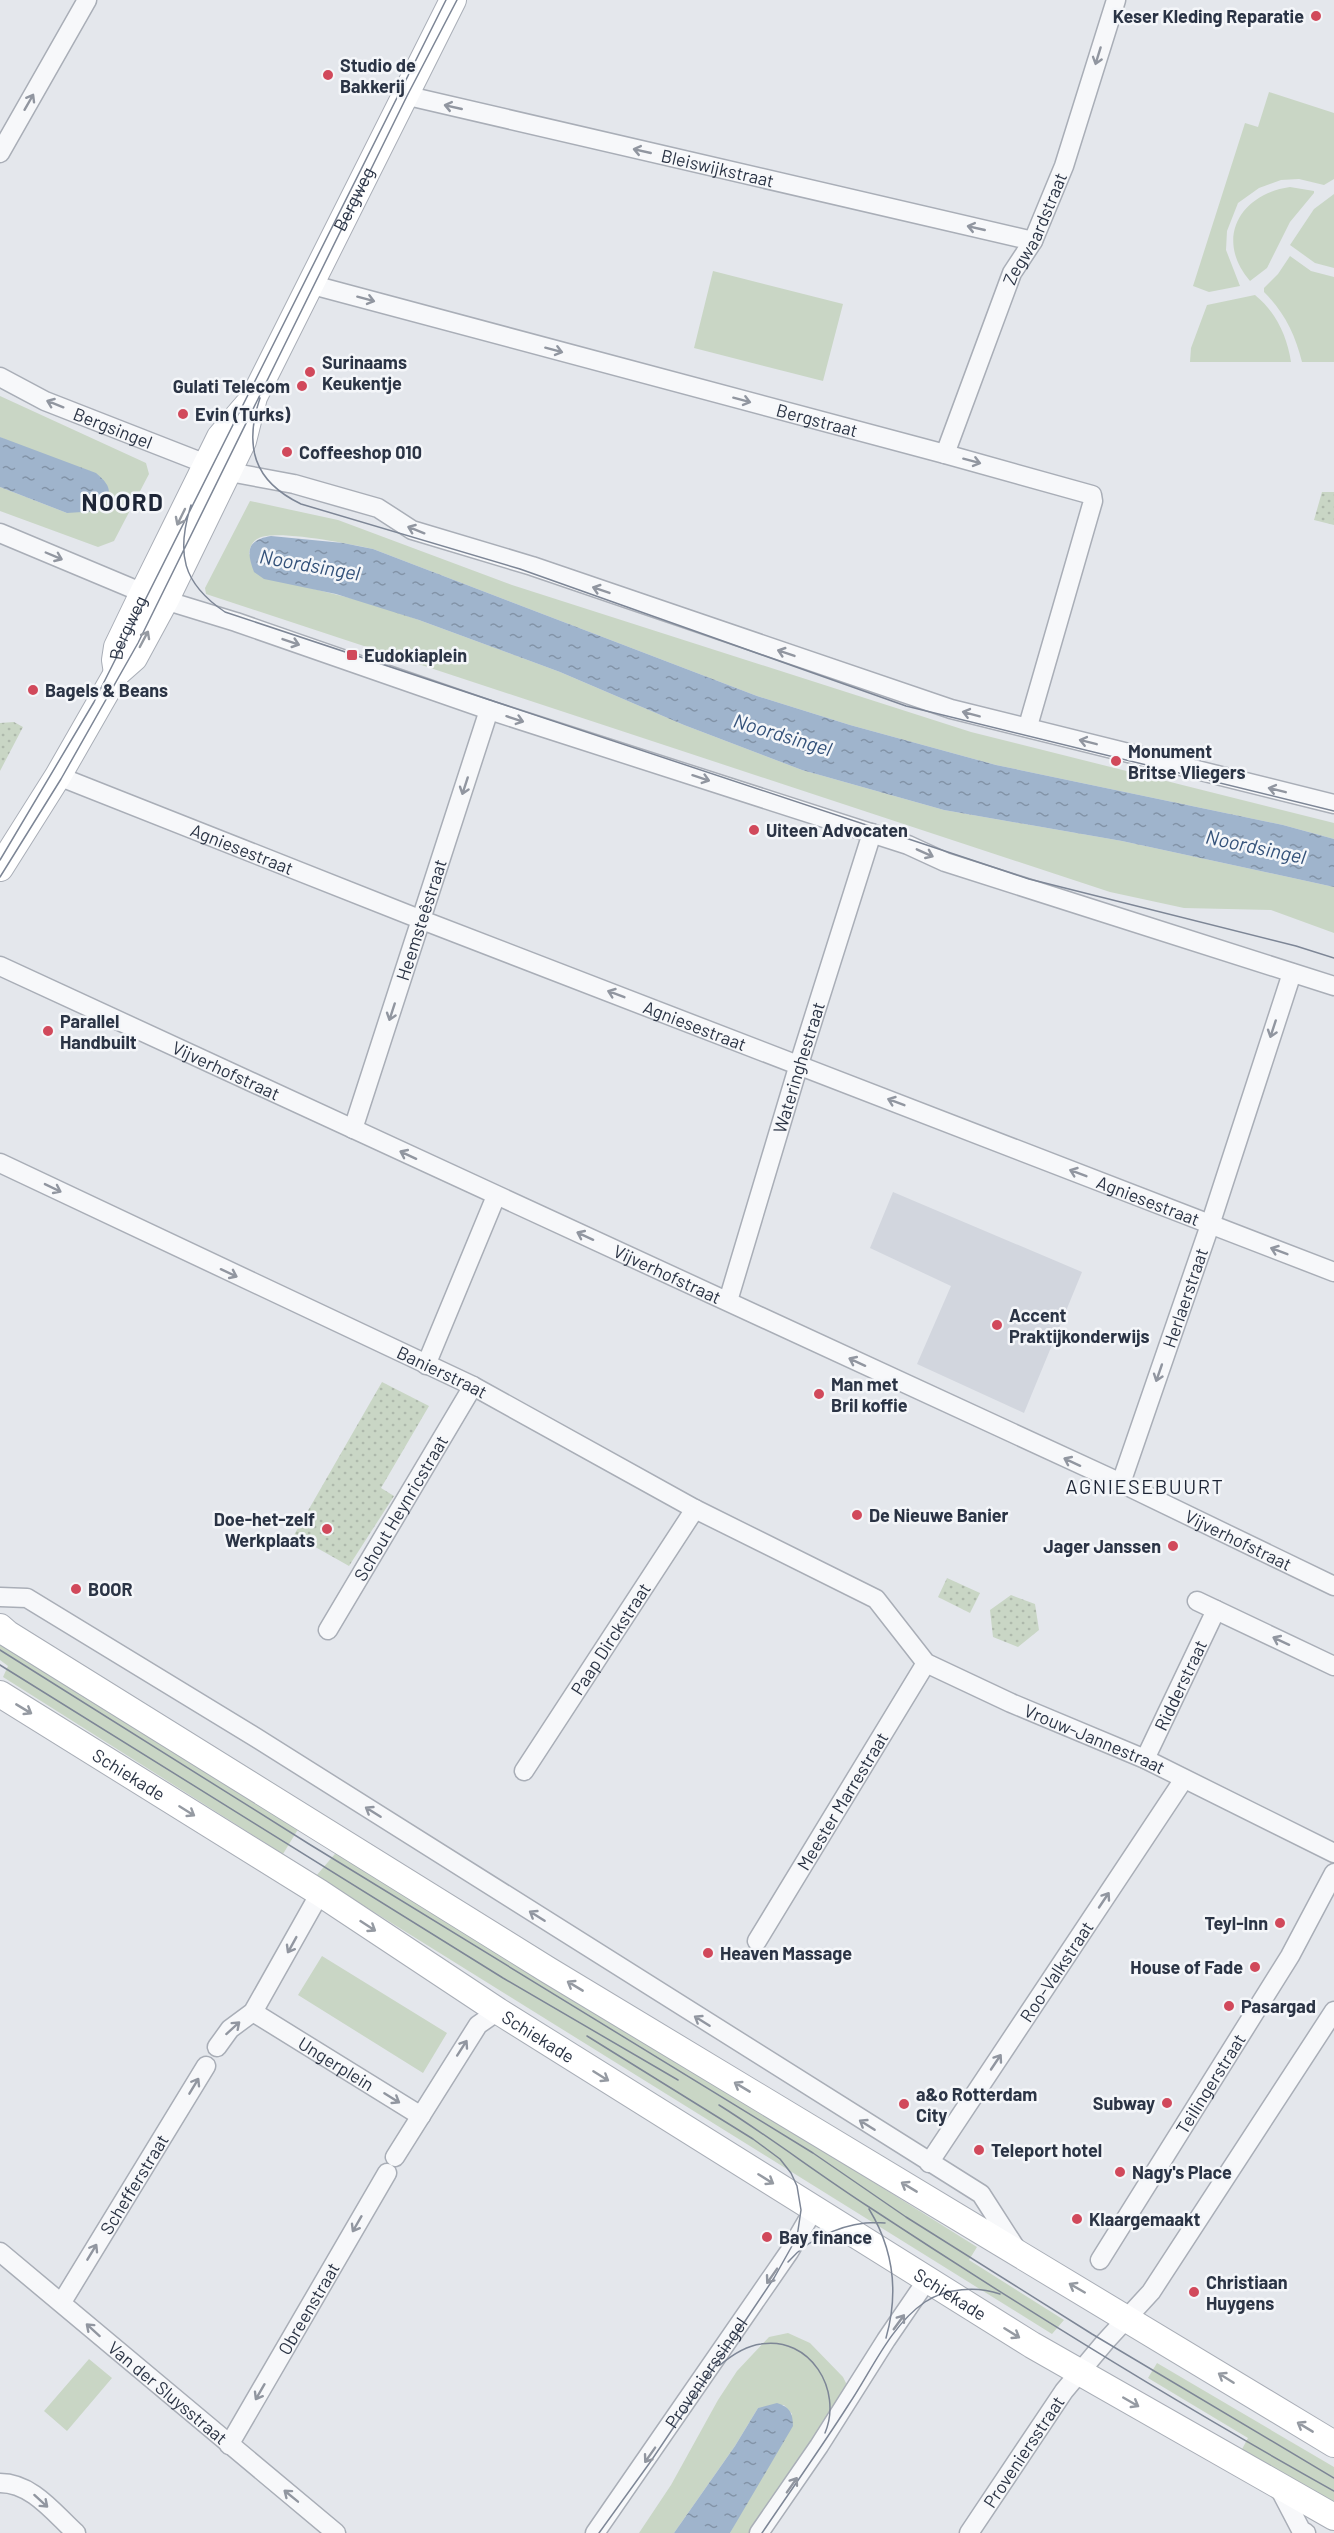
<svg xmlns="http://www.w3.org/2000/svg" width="1334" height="2533" viewBox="0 0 1334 2533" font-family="Barlow,sans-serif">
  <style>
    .built { fill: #d2d6de }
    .grass { fill: #c9d6c5 }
    .park { fill: url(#park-dots) }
    .water { fill: url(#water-ripples) }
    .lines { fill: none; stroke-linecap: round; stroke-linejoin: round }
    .street-casing { stroke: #a9aeb7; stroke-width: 21 }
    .secondary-casing { stroke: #a9aeb7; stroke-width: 28 }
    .street { stroke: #f7f8fa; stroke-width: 18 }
    .secondary { stroke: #fff; stroke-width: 26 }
    .tram { stroke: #7d8696; stroke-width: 1.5 }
    .oneway { stroke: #9196a0 }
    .oneway2 { stroke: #959aa2 }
    .poi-dot { fill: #d1495b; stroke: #f4f6f9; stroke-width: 2 }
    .labels { text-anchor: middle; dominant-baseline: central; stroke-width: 5; stroke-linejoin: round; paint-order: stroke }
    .poi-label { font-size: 18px; font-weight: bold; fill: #2b3445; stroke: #f4f6f9; text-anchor: start }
    .street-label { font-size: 18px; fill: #2b3445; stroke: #f4f6f9 }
    .water-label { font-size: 20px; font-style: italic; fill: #34527a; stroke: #f4f6f9 }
    .neighbourhood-label { font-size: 20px; letter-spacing: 1.5px; fill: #1d2536; stroke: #f4f6f9 }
    .district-label { font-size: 24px; font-weight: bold; letter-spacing: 1.5px; fill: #1d2536; stroke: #f4f6f9 }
  </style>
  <defs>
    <pattern id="park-dots" width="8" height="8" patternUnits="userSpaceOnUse" patternTransform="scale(1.5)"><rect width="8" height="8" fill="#c9d6c5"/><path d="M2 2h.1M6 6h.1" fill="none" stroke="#adb8ab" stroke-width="1.8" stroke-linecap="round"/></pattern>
    <pattern id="water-ripples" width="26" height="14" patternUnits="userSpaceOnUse" patternTransform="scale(1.5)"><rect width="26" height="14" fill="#9fb4cc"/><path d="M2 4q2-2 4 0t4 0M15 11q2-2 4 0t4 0" fill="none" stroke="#8293a7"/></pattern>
  </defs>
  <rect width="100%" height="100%" fill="#e4e7ec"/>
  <path class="built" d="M 893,1192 L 1082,1272 L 1024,1413 L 917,1364 L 951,1286 L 870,1248 Z"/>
  <path class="grass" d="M 1269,92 L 1334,113 L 1334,179 L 1324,185 L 1299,179 L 1281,180 L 1259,188 L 1238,203 L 1227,231 L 1226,250 L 1240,286 L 1209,292 L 1193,286 L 1245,123 L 1258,127 Z
    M 1290,187 L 1314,191 L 1314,193 L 1290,222 L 1267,268 L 1250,281 C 1214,239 1240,194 1290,187 Z
    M 1334,194 L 1334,268 L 1315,263 L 1290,245 L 1314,209 Z
    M 1290,256 L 1311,271 L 1334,277 L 1334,362 L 1302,362 C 1295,334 1284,312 1264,292 L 1264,288 L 1278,274 Z
    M 713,271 L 843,304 L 823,381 L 694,348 Z
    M 1255,295 C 1276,312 1287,336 1291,362 L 1190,362 L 1191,348 L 1207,305 Z
    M 0,396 L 146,463 L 149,474 L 114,541 L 98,547 L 0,511 L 0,487 L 67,513 L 6,440 L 0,437 Z
    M 250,501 L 338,520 L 512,585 L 971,732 L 1334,823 L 1334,839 L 1283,825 L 996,765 L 850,725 L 757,696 L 373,549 C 351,544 276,529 259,538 C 252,541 250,547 249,554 L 302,586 L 370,603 L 419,620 L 560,672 L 684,725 L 802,770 L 944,810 L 1122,841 L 1334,887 L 1334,933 L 1271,910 L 1184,908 L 1110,892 L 206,594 L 205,588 Z
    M 0,1642 L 300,1826 L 283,1854 L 3,1677 L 8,1666 L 0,1660 Z
    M 340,1848 L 977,2247 L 969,2260 L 1064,2320 L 1052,2334 L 316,1876 Z
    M 322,1956 L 447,2033 L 423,2073 L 298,1995 Z
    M 788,2333 L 810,2343 L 843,2377 L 846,2383 L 845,2392 L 750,2533 L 730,2533 L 792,2414 L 784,2405 L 758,2408 L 735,2446 L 674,2533 L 639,2533 L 671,2485 L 718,2400 L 737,2371 L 769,2337 Z
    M 89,2359 L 112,2378 L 67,2431 L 44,2411 Z
    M 1157,2363 L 1334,2467 L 1334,2502 L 1241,2451 L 1248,2438 L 1148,2378 Z"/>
  <path class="park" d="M 1322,492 L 1334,492 L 1334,525 L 1314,520 Z
    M 14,722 L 23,727 L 0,771 L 0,723 Z
    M 382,1382 L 429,1406 L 381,1488 L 394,1496 L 349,1566 L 294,1535 Z
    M 947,1578 L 980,1593 L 970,1613 L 938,1597 Z
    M 1011,1595 L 1035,1604 L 1039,1630 L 1018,1647 L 993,1637 L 990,1610 Z"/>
  <path class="water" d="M 0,437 L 96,473 C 114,488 112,495 97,511 L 67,513 L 0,487 Z
    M 271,536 L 343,543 L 373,549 L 757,696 L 850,725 L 996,765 L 1283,825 L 1334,839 L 1334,887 L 1122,841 L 944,810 L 802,770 L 684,725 L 560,672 L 419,620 L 336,594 L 264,579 L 254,572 C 246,551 247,540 271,536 Z
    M 777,2403 C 789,2407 793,2412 793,2426 L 730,2533 L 674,2533 L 735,2446 L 758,2408 Z"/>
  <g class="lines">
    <defs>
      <g id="street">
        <path id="s1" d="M 404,95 L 1033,241"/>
        <path d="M 0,153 L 87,0"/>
        <path id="s2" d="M 309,284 L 945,454 L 1092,495 L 1093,501 L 1028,726"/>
        <path id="s3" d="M 0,377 L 45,401 L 224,471 L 294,484 L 378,508 L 412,530 L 532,566 L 951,709 L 1334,804"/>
        <path id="s4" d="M 945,454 L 1012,273 L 1033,241 L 1064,166 L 1116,0"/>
        <path d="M 0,533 L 148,595 L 236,622 L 489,710 L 908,845 L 945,862 L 1334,986"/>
        <path id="s5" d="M 58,776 L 422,920 L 1334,1272"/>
        <path id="s6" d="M 0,966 L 1121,1483 L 1334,1586"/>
        <path id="s7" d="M 353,1129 L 489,710"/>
        <path id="s8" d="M 0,1163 L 473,1386 L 695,1509 L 876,1599 L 926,1663 L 1011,1703 L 1145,1759 L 1334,1853"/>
        <path id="s9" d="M 728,1301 L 799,1064 L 872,833"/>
        <path d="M 426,1365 L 496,1196"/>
        <path id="s10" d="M 1121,1483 L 1210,1225 L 1292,973"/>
        <path d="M 0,1597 L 27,1598 L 255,1737 L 981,2194 L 1017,2250"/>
        <path d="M 1197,1601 L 1334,1666"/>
        <path id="s11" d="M 328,1630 L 473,1386"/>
        <path id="s12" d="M 1145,1759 L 1216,1610"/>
        <path id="s13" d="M 524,1771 L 695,1509"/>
        <path id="s14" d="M 757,1941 L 926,1663"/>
        <path id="s15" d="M 253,2012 L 421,2116"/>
        <path d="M 217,2047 L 230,2029 L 253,2012 L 320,1893"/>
        <path d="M 395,2157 L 478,2025 L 498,2011"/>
        <path id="s16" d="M 929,2163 L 1184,1779"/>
        <path id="s17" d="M 0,2252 L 336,2533"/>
        <path id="s18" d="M 1100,2260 L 1290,1956 L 1334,1873"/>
        <path id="s19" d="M 62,2302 L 206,2066"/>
        <path id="s20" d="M 229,2445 L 387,2173"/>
        <path d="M 0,2483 C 32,2483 54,2513 76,2533"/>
        <path d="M 1278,2486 L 1301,2530 L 1306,2533"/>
        <path id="s21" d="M 595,2533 L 789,2252 L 814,2209"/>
        <path d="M 759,2533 L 819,2446 L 886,2340 L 927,2280"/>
        <path id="s22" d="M 969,2533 L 1064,2391 L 1105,2342 L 1151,2292 L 1334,2011"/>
      </g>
      <g id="secondary">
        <path id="s23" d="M 117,673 L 115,660 L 117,647 L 143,593 L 220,437 L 250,402"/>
        <path id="s24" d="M 0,868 L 58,776 L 117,673 L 134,658 L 166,599 L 243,441 L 254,397 L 453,0"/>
        <path d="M 0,1627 L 8,1634 L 548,1970 L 1334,2444"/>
        <path id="s25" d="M 0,1694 L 320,1893 L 498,2011 L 1032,2345 L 1334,2517"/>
      </g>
    </defs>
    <use href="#street" class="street-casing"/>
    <use href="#secondary" class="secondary-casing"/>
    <use href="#street" class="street"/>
    <use href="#secondary" class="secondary"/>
    <path class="tram" d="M 260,398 C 244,446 253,481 301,504 L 520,569 L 906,706 L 1334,811
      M 191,505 C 176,553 182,583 225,612 L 1029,879 L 1296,946 L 1334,958
      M 0,860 L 94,702 L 446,0
      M 0,877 L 61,779 L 138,643 L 407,96 L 457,0
      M 0,1650 L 309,1844 L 813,2153 L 906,2217 L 1092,2334 L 1334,2478
      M 0,1665 L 503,1978 L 678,2080
      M 587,2036 L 753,2139 L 780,2159 L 791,2173 L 797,2186 L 801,2210 L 797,2237 L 774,2278 L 651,2461 L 599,2533
      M 719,2105 C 770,2137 818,2174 869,2207 C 1021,2307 1176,2403 1334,2491
      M 869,2209 C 894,2250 899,2292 886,2338
      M 788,2262 C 810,2236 851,2220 885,2223
      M 720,2365 C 732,2355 745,2346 761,2344 C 810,2336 843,2390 825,2433
      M 762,2533 C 791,2490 821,2448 849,2404 C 872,2370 890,2326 925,2302 C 946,2288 977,2286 1000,2294"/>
  </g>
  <defs><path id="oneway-shaft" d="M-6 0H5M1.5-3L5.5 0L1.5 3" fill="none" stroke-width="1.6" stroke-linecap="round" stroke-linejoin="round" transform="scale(1.5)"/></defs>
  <g class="oneway">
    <use href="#oneway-shaft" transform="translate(1098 56) rotate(107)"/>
    <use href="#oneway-shaft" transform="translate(29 102) rotate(-60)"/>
    <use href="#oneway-shaft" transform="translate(453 107) rotate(-167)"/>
    <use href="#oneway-shaft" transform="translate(642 151) rotate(-167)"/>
    <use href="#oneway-shaft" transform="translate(976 228) rotate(-167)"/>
    <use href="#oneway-shaft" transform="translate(366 299) rotate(15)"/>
    <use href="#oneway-shaft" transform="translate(554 350) rotate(15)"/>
    <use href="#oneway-shaft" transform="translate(742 400) rotate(15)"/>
    <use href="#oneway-shaft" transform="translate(55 404) rotate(-158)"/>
    <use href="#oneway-shaft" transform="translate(972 461) rotate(15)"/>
    <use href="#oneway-shaft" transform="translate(416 530) rotate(-158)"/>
    <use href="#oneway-shaft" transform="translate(54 556) rotate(23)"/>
    <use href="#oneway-shaft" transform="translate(601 590) rotate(-161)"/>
    <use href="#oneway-shaft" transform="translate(291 642) rotate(19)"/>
    <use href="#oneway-shaft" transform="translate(786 653) rotate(-161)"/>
    <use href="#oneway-shaft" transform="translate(971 714) rotate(-165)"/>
    <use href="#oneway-shaft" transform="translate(515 719) rotate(18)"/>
    <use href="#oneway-shaft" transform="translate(1088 742) rotate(-166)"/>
    <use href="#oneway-shaft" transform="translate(701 778) rotate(18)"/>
    <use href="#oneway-shaft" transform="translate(465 786) rotate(108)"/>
    <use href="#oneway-shaft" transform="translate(1277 790) rotate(-166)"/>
    <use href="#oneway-shaft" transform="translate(925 853) rotate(24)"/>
    <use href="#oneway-shaft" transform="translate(616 994) rotate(-159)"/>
    <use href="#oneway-shaft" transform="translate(392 1012) rotate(108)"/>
    <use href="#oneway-shaft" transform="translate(1273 1029) rotate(108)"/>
    <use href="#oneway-shaft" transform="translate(896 1102) rotate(-159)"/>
    <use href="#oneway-shaft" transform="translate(408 1155) rotate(-155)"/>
    <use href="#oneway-shaft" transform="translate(1078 1173) rotate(-159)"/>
    <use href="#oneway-shaft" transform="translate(53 1188) rotate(26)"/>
    <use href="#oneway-shaft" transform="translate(585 1236) rotate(-155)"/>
    <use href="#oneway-shaft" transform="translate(1279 1251) rotate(-159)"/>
    <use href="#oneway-shaft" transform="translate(229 1273) rotate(25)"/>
    <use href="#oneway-shaft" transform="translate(857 1362) rotate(-155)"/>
    <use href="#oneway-shaft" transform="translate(1159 1373) rotate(109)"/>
    <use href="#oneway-shaft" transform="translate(1072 1462) rotate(-155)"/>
    <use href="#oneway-shaft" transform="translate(1281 1641) rotate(-155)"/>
    <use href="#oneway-shaft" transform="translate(373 1812) rotate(-148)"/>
    <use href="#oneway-shaft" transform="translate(1104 1900) rotate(-56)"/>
    <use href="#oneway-shaft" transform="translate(537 1916) rotate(-148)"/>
    <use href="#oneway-shaft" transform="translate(292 1945) rotate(119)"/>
    <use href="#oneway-shaft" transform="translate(702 2021) rotate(-148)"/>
    <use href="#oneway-shaft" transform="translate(233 2028) rotate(-42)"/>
    <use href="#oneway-shaft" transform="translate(462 2048) rotate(-57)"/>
    <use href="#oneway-shaft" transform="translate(996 2062) rotate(-56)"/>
    <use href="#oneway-shaft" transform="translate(194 2086) rotate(-59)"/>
    <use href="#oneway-shaft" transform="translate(392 2098) rotate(32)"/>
    <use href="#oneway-shaft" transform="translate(867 2125) rotate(-148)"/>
    <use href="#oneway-shaft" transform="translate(357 2224) rotate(120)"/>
    <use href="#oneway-shaft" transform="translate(92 2252) rotate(-59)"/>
    <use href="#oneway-shaft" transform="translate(772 2276) rotate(125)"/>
    <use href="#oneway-shaft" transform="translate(899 2322) rotate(-54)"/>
    <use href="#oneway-shaft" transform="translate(93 2330) rotate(-138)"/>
    <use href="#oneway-shaft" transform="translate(260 2392) rotate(120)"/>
    <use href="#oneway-shaft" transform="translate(650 2455) rotate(125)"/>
    <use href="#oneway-shaft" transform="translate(792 2485) rotate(-55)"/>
    <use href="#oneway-shaft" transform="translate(291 2496) rotate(-141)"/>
    <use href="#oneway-shaft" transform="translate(41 2501) rotate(42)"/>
  </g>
  <g class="oneway2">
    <use href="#oneway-shaft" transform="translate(181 517) rotate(116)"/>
    <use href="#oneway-shaft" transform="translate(144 639) rotate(-62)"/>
    <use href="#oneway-shaft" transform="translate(24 1709) rotate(31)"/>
    <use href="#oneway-shaft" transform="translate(187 1811) rotate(32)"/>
    <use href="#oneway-shaft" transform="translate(368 1926) rotate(33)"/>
    <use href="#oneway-shaft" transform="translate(575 1986) rotate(-149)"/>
    <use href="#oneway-shaft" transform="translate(601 2076) rotate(32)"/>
    <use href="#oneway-shaft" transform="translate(742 2087) rotate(-149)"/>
    <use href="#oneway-shaft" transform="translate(766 2179) rotate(32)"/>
    <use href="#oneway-shaft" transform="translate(909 2187) rotate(-149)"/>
    <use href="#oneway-shaft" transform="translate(1077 2288) rotate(-150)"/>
    <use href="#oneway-shaft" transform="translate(1012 2333) rotate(32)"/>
    <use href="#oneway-shaft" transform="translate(1226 2378) rotate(-148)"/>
    <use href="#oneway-shaft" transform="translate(1131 2402) rotate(30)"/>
    <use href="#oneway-shaft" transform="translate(1305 2427) rotate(-149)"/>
  </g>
  <g class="poi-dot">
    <circle cx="1316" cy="16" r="6"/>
    <circle cx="328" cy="75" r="6"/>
    <circle cx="310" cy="372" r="6"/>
    <circle cx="302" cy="386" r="6"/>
    <circle cx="183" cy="414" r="6"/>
    <circle cx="287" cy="452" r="6"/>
    <rect x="346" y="649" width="12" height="12" rx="3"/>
    <circle cx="33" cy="690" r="6"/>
    <circle cx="1116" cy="761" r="6"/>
    <circle cx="754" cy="830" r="6"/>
    <circle cx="48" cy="1031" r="6"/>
    <circle cx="997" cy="1325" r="6"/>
    <circle cx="819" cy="1394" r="6"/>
    <circle cx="857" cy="1515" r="6"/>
    <circle cx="327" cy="1529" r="6"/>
    <circle cx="1173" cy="1546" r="6"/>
    <circle cx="76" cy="1589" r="6"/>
    <circle cx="1280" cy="1923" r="6"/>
    <circle cx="708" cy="1953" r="6"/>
    <circle cx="1255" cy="1967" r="6"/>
    <circle cx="1229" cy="2006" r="6"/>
    <circle cx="1167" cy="2103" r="6"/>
    <circle cx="904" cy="2104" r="6"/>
    <circle cx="979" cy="2150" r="6"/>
    <circle cx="1120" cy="2172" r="6"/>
    <circle cx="1077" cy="2219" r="6"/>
    <circle cx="767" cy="2237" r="6"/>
    <circle cx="1194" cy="2292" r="6"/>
  </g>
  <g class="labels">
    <g class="poi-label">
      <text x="1304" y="16" text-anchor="end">Keser Kleding Reparatie</text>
      <text x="340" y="65">Studio de<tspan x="340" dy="21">Bakkerij</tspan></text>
      <text x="322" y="362">Surinaams<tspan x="322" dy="21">Keukentje</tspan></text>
      <text x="290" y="386" text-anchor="end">Gulati Telecom</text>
      <text x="195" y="414">Evin (Turks)</text>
      <text x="299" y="452">Coffeeshop 010</text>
      <text x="364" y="655">Eudokiaplein</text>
      <text x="45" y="690">Bagels &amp; Beans</text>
      <text x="1128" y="751">Monument<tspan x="1128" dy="21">Britse Vliegers</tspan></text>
      <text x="766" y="830">Uiteen Advocaten</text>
      <text x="60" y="1021">Parallel<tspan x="60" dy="21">Handbuilt</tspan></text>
      <text x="1009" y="1315">Accent<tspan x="1009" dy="21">Praktijkonderwijs</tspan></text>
      <text x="831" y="1384">Man met<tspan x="831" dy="21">Bril koffie</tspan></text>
      <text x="869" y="1515">De Nieuwe Banier</text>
      <text x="315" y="1519" text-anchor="end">Doe-het-zelf<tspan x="315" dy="21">Werkplaats</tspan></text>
      <text x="1161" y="1546" text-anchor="end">Jager Janssen</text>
      <text x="88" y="1589">BOOR</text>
      <text x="1268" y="1923" text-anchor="end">Teyl-Inn</text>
      <text x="720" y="1953">Heaven Massage</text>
      <text x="1243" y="1967" text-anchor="end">House of Fade</text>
      <text x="1241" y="2006">Pasargad</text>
      <text x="916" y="2094">a&amp;o Rotterdam<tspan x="916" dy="21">City</tspan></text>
      <text x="1155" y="2103" text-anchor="end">Subway</text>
      <text x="991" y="2150">Teleport hotel</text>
      <text x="1132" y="2172">Nagy's Place</text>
      <text x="1089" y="2219">Klaargemaakt</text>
      <text x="779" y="2237">Bay finance</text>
      <text x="1206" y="2282">Christiaan<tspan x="1206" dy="21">Huygens</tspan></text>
    </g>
    <g class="street-label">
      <text stroke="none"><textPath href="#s1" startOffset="322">Bleiswijkstraat</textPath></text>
      <text stroke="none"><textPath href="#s24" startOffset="760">Bergweg</textPath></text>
      <text stroke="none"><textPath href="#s4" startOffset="243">Zegwaardstraat</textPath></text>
      <text stroke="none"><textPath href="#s2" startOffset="526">Bergstraat</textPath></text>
      <text stroke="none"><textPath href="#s3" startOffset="124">Bergsingel</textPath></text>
      <text stroke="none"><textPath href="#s23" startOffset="48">Bergweg</textPath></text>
      <text stroke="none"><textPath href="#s5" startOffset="198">Agniesestraat</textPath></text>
      <text stroke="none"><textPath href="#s7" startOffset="220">Heemsteêstraat</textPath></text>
      <text stroke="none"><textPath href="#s5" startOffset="684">Agniesestraat</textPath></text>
      <text stroke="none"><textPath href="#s9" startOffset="244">Wateringhestraat</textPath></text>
      <text stroke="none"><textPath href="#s6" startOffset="249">Vijverhofstraat</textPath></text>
      <text stroke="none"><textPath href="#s5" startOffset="1170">Agniesestraat</textPath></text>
      <text stroke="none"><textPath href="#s6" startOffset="735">Vijverhofstraat</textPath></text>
      <text stroke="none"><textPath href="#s10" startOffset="196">Herlaerstraat</textPath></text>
      <text stroke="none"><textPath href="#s8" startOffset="489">Banierstraat</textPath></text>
      <text stroke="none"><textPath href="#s11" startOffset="142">Schout Heynricstraat</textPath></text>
      <text stroke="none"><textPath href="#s6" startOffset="1365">Vijverhofstraat</textPath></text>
      <text stroke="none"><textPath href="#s13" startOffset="158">Paap Dirckstraat</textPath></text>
      <text stroke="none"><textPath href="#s12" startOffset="82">Ridderstraat</textPath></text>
      <text stroke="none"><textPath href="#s8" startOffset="1245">Vrouw-Jannestraat</textPath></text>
      <text stroke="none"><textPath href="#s25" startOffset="152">Schiekade</textPath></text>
      <text stroke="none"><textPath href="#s14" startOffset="164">Meester Marrestraat</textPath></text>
      <text stroke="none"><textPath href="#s16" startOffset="230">Roo-Valkstraat</textPath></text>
      <text stroke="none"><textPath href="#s25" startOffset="638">Schiekade</textPath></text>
      <text stroke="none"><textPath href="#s15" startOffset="98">Ungerplein</textPath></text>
      <text stroke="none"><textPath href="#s18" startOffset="208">Teilingerstraat</textPath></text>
      <text stroke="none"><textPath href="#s19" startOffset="138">Schefferstraat</textPath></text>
      <text stroke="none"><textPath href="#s25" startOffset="1124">Schiekade</textPath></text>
      <text stroke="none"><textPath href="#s20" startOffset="158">Obreenstraat</textPath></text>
      <text stroke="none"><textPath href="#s21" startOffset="195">Provenierssingel</textPath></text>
      <text stroke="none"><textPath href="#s17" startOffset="219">Van der Sluysstraat</textPath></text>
      <text stroke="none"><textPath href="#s22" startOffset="98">Proveniersstraat</textPath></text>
    </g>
    <g class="water-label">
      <text transform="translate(310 564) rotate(10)">Noordsingel</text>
      <text transform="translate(783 734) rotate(17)">Noordsingel</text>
      <text transform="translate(1256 846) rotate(12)">Noordsingel</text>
    </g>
    <g class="neighbourhood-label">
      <text x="1145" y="1486">AGNIESEBUURT</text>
    </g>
    <g class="district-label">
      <text x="123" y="501">NOORD</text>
    </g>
  </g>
</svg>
